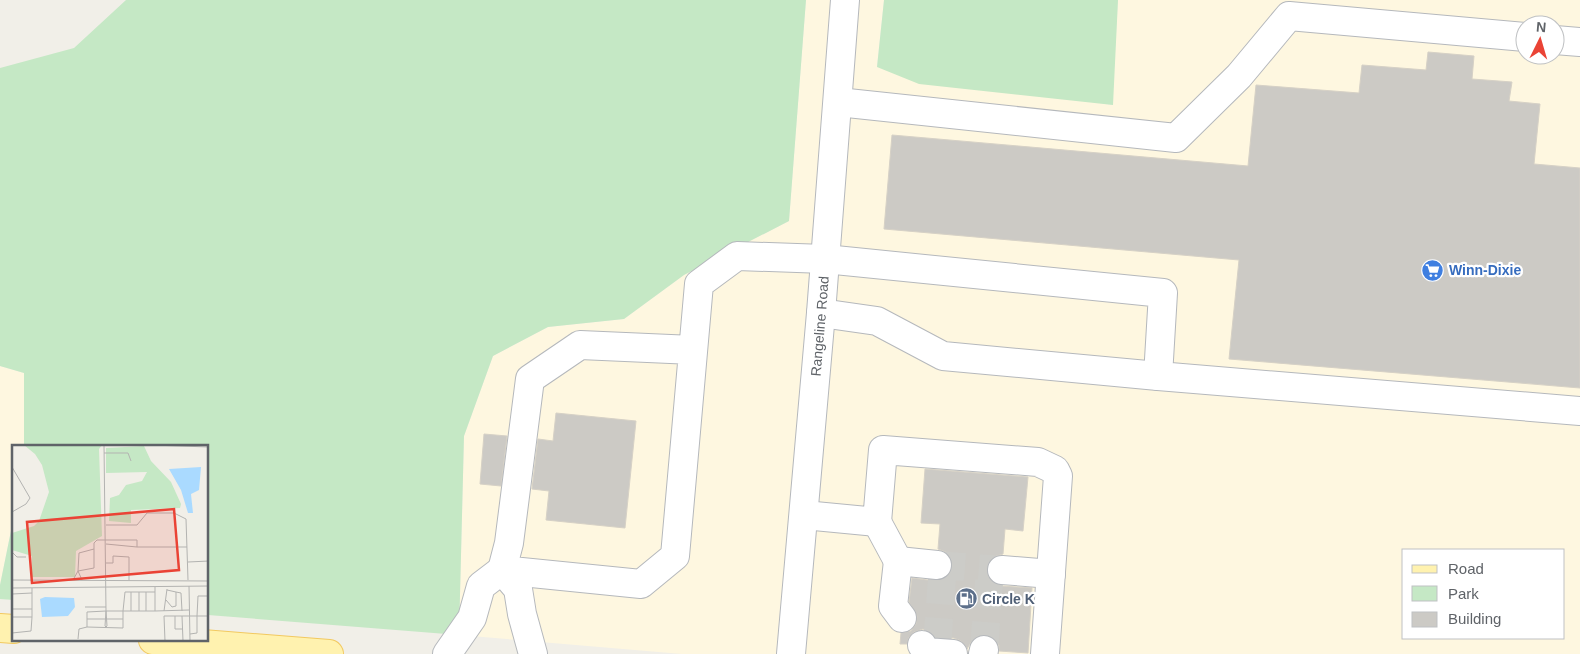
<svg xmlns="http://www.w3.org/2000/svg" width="1580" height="654" viewBox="0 0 1580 654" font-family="Arial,sans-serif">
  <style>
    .commercial { fill: #fef7e0; fill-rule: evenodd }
    .green { fill: #c5e8c5 }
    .building { fill: #cccac5; stroke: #d6d1c6 }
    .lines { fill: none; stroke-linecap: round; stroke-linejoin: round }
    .minor-tunnel { stroke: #ccccc8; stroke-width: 28; stroke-dasharray: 28 14; stroke-linecap: butt }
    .minor-casing { stroke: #b5b8bc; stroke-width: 30 }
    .major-casing { stroke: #f2c960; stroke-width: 30 }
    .minor { stroke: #fff; stroke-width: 28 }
    .major { stroke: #fff2af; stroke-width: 28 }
    .labels { text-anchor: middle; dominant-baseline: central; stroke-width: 4.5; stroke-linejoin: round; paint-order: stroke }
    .shop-label { font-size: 14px; font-weight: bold; fill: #366cbe; stroke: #fff; text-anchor: start }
    .street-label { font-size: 14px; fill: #5f6368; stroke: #fff }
    .service-label { font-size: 14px; font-weight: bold; fill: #4e5e75; stroke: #fff; text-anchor: start }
    .inset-road { fill: none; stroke: #b3b3b1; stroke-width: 1 }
    .view { fill: #ea4335; fill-opacity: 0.15; stroke: #ea4335; stroke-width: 2.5 }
    .inset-edge { fill: none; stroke: #5f6368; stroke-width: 2.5 }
  </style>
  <rect width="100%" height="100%" fill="#f1efe8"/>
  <path class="commercial" d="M 806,0 L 831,0 L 790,512 L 776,654 L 682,654 L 459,635 L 464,436 L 493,356 L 548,327 L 624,319 L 684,275 L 789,221 Z
    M 859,0 L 884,0 L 877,66 L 1112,105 L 1118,0 L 1580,0 L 1580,654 L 805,654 L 820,498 ZM 1525,25 L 1555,25 L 1555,55 L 1525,55 ZM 1404,550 L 1564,550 L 1564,638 L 1404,638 Z
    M 0,366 L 24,373 L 24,446 L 14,447 L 14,516 L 0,585 Z"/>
  <path class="green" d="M 126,0 L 806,0 L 789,221 L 684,275 L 624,319 L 548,327 L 493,356 L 464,436 L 459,635 L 208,615 L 208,447 L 24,446 L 24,373 L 0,366 L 0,68 L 74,48 Z
    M 884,0 L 1118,0 L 1113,105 L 919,84 L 877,67 Z
    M 14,516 L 14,600 L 0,599 L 0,585 Z"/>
  <path class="building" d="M 1428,52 L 1474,56 L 1472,79 L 1512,82 L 1509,101 L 1540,104 L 1534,164 L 1580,168 L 1580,388 L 1229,359 L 1239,260 L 884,229 L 892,135 L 1248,166 L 1256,85 L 1359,93 L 1362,65 L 1426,70 Z
    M 556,413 L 636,421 L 625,528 L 546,520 L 549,491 L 532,489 L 538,439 L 553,441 Z
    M 484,434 L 507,436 L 501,486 L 480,484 Z
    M 925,469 L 1028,477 L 1023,531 L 1005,529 L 1003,554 L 996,556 L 989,561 L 986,569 L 988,577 L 994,583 L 1001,586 L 1032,588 L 1028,653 L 999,651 L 999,645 L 995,639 L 987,635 L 980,635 L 973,639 L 967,649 L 961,641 L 954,638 L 935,637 L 930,632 L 923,629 L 914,632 L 909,637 L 907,644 L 900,644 L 901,633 L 911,631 L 916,624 L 917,616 L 909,602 L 912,578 L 935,581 L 943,579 L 949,575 L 952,567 L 951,558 L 946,552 L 938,549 L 940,524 L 921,523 Z"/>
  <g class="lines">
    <path class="minor-tunnel" d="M 937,565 L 1002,570
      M 937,646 L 943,565
      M 984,650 L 990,569"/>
    <defs>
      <g id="minor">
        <path d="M 1555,40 L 1580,42"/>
        <path d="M 838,102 L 1176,138 L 1239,76 L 1289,16 L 1525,37"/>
        <path d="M 821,313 L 877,321 L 943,356 L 1158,376"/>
        <path d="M 693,350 L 580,345 L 530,379 L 509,543 L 502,570 L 641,584 L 675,556 L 699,284 L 737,256 L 825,259 L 1163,293 L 1158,376 L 1580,411"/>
        <path d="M 804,515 L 877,522 L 883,450 L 1038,462 L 1055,470 L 1058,476 L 1045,654"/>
        <path d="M 877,522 L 898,561"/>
        <path d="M 1002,570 L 1051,574"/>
        <path d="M 902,618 L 893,606 L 898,561 L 937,565"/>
        <path d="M 922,645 L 926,652 L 953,654"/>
        <path d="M 447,654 L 472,618 L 481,586 L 502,570 L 518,589 L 522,614 L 533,654"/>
        <path id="s1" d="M 791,654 L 821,313 L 845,0"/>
        <path d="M 983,654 L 984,650"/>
      </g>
      <path id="major" d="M 0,628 L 14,629
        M 153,640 L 329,654"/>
    </defs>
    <use href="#minor" class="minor-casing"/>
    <use href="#major" class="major-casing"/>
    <use href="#minor" class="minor"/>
    <use href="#major" class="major"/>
  </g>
  <defs>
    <symbol id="supermarket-disc" viewBox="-11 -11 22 22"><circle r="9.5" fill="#3f7fe0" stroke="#fff"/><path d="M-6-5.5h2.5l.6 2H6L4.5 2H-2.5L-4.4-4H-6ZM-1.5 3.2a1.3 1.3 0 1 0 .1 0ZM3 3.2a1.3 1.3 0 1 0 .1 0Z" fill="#fff"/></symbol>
    <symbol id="fuel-disc" viewBox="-11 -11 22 22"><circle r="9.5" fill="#5c6f8a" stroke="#fff"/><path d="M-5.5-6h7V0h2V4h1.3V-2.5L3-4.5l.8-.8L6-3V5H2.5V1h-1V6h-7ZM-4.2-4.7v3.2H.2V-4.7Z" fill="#fff"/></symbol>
  </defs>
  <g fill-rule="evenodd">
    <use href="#supermarket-disc" x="1420" y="258" width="25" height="25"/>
    <use href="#fuel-disc" x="954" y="586" width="25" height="25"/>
  </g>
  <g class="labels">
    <g class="shop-label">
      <text x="1449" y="270">Winn-Dixie</text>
    </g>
    <g class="street-label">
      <text stroke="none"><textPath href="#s1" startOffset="329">Rangeline Road</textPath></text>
    </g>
    <g class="service-label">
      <text x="982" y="599">Circle K</text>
    </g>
  </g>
  <g transform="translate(12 445)">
    <rect width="196" height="196" fill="#f1efe8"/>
    <path d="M 12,0 L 90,0 L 87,4 L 90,91 L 64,106 L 63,132 L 20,132 L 20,111 L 0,105 L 0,88 L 22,81 L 27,76 L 37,47 L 30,20 L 23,9 ZM 132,1 L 139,16 L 159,37 L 169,59 L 168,63 L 119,65 L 119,78 L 97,76 L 98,53 L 107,50 L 114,40 L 130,36 L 135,27 L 94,28 L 94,3 Z" fill="#c5e8c5"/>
    <path d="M 189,22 L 187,45 L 179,49 L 181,68 L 176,68 L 169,45 L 157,24 ZM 33,152 L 62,153 L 63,162 L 56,171 L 30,172 L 28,154 Z" fill="#aadaff"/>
    <path class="inset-road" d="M 92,0 L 94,166 L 143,166 L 143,142M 139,0 L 197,2M 92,8 L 116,8 L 119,16M 0,22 L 18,53 L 14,59 L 0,67M 94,80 L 125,80 L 135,68 L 162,68 L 174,74 L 176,135M 94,99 L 125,102M 82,104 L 67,108 L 66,126 L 82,123 L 82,98 L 85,95 L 125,95 L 125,102 L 175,102M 0,107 L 5,112 L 14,112M 176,117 L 197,116M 94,118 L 101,118 L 101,111 L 117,112 L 117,135M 0,135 L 197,136M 61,135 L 66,126 L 70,135M 177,141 L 178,196M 0,143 L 197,141M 119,147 L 119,166M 127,147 L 127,166M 134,147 L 134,166M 164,147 L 169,148 L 170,166M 0,149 L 20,148M 197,151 L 186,151 L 185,171 L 197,171M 154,155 L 160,162 L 164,161 L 164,147 L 155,145M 73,162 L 94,162M 0,164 L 20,164M 94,166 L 75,167 L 75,182 L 111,183 L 111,166M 94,166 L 95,181 L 94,182 L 93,181 ZM 111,166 L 113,147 L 143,147M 143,166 L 177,165M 152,166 L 155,144M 163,171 L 163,184 L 170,184M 170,171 L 171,196M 0,172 L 20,172 L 19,186 L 0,188M 20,172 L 20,143M 75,174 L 111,174M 66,194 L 67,184 L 75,182M 153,196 L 152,171 L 185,171 L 185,188 L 178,189"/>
    <path class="view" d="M 162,64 L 167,125 L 20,138 L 15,77 Z"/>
    <rect width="196" height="196" class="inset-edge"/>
  </g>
  <rect x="1402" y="549" width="162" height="90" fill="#ffffff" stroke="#bfc1c3"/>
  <rect x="1412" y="565" width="25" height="8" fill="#fff2af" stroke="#bfc1c3"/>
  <text x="1448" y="574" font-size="15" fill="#5f6368">Road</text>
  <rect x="1412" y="586" width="25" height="15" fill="#c5e8c5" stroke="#bfc1c3"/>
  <text x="1448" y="599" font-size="15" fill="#5f6368">Park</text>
  <rect x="1412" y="612" width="25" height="15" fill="#cccac5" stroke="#bfc1c3"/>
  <text x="1448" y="624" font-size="15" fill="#5f6368">Building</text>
  <g transform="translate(1540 40) rotate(5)"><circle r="24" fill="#ffffff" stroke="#bfc1c3"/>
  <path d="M0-4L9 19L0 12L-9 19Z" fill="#ea4335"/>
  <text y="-8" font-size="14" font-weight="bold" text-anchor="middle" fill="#5f6368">N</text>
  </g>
</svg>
